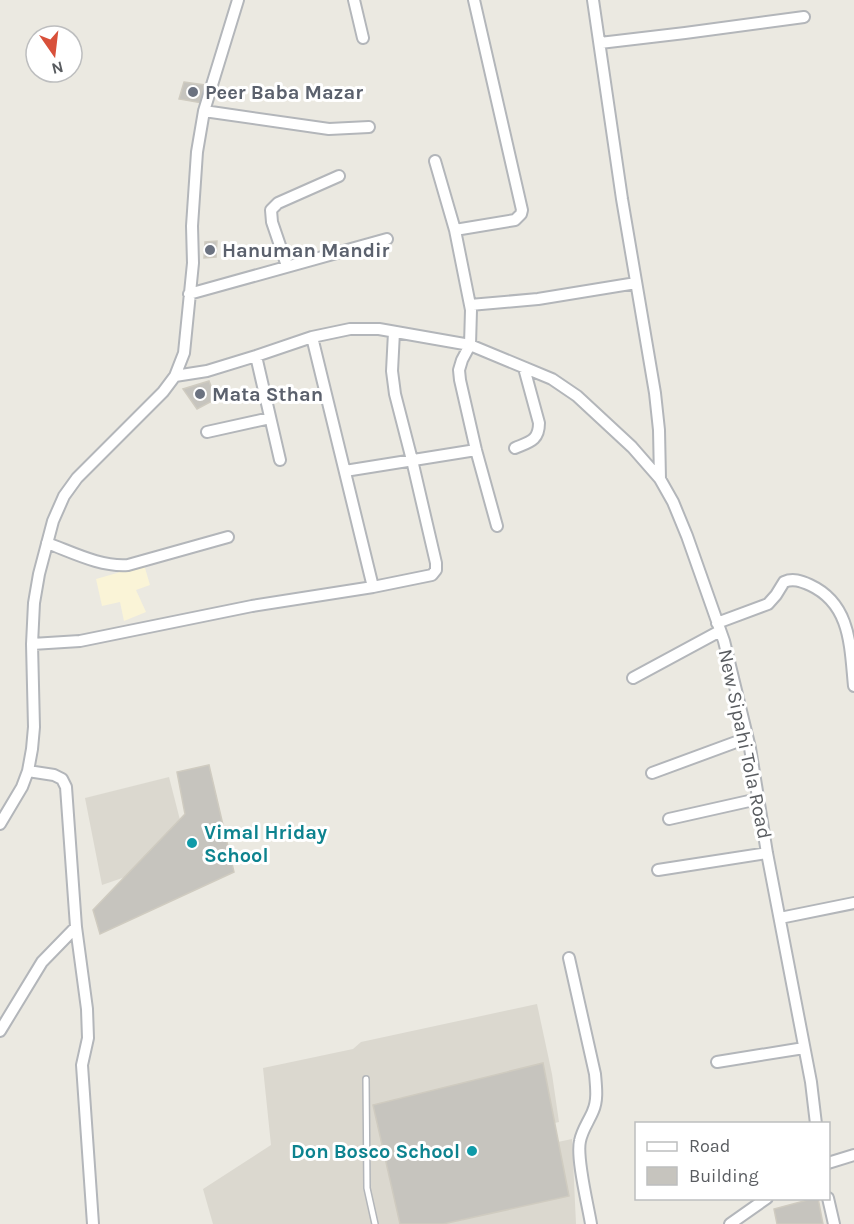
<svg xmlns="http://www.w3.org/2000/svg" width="854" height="1224" viewBox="0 0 854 1224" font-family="Karla,sans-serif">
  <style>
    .commercial { fill: #faf4d7 }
    .education { fill: #dbd8cf }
    .building { fill: #c6c4be; stroke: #cfcbc0; stroke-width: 1.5 }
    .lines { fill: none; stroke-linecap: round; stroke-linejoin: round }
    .service-casing { stroke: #b3b6ba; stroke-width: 8 }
    .minor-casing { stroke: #b3b6ba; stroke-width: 14 }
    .service { stroke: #fff; stroke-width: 5 }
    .minor { stroke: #fff; stroke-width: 10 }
    .worship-dot { fill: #6b7280; stroke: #fff; stroke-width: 2 }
    .culture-dot { fill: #0f9aa8; stroke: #fff; stroke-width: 2 }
    .labels { text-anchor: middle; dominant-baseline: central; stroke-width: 6; stroke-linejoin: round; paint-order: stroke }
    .worship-label { font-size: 20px; font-weight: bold; fill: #5b616d; stroke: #fff; text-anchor: start }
    .street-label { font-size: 20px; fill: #595c60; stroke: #fff }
    .culture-label { font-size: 20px; font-weight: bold; fill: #0d838f; stroke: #fff; text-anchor: start }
  </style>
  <rect width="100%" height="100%" fill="#ebe9e1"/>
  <path class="commercial" d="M 143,561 L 150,585 L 136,590 L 146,612 L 124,621 L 120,602 L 102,606 L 96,579 L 117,573 Z"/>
  <path class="education" d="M 169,777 L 189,855 L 102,885 L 85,798 Z
    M 537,1004 L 552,1074 L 559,1122 L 551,1124 L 553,1143 L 572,1139 L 576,1224 L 213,1224 L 203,1189 L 271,1145 L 263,1068 L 353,1049 L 361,1042 Z"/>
  <path class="building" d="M 184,82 L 205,85 L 202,103 L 179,99 Z
    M 217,241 L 216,257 L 204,258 L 205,242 Z
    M 209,381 L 216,399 L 197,409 L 183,389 Z
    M 209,765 L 234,872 L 100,934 L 93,910 L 185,814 L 177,772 Z
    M 543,1063 L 569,1196 L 443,1224 L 400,1224 L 373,1105 Z
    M 815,1198 L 818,1198 L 823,1224 L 777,1224 L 774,1209 Z"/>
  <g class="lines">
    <defs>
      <path id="service" d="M 366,1079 L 367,1188 L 375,1224"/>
      <path id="minor" d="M 354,0 L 363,38
        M 593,0 L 622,199 L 655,393 L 659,430 L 660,479
        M 600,43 L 685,33 L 804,17
        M 204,111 L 329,129 L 369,127
        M 435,161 L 455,230 L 471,310 L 470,345 L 462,360 L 459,370 L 460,380 L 476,450 L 497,526
        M 455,230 L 515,220 L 521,214 L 522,210 L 474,0
        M 287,266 L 272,222 L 271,210 L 278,203 L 339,176
        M 189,294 L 387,239
        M 470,305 L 538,299 L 636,283
        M 312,337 L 373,587
        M 256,356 L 280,460
        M 175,376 L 207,371 L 256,356 L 312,337 L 350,329 L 379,329 L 470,345 L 552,379 L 577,396 L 632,447 L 660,479 L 673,502 L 687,536 L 724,641 L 750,748 L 767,853 L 811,1082 L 816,1124
        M 207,432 L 270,418
        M 515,448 C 529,442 539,441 539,423 L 524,368
        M 345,471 L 476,450
        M 47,543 C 72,552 100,567 128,565 L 228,537
        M 717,623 L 768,604 L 776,595 L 784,582 C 793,578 801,581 810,585 C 851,604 850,646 854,686
        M 32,644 L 80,641 L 252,606 L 373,587 L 432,575 L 436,570 L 436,563 L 412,460 L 395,394 L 392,371 L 394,332
        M 633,678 L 720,631
        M 28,771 L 54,775 L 62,779 L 66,787 L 76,927 L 87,1009 L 88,1038 L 82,1065 L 93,1224
        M 652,773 L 747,738
        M 669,819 L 758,799
        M 0,824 L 22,787 L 28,771 L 32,749 L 34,727 L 32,644 L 34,603 L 39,574 L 53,521 L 64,496 L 77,478 L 163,392 L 175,376 L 184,353 L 193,263 L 192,226 L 197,152 L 204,111 L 238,0
        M 658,870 L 767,853
        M 780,918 L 854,903
        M 569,958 L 595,1074 C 596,1086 598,1100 593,1111 C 589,1121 582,1130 580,1141 C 576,1158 588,1205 591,1224
        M 0,1031 L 42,962 L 76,927
        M 717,1062 L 804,1048
        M 828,1163 L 854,1155
        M 828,1198 L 834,1224
        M 730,1224 L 767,1198"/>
    </defs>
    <use href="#service" class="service-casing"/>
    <use href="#minor" class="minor-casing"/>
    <use href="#service" class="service"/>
    <use href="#minor" class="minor"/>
  </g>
  <g class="worship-dot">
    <circle cx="193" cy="92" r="6"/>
    <circle cx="210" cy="250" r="6"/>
    <circle cx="200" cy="394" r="6"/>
  </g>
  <g class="culture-dot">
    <circle cx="192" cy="843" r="6"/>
    <circle cx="472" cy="1151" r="6"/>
  </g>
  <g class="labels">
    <g class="worship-label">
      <text x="205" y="92">Peer Baba Mazar</text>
      <text x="222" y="250">Hanuman Mandir</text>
      <text x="212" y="394">Mata Sthan</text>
    </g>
    <g class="street-label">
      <text transform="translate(745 744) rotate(78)">New Sipahi Tola Road</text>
    </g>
    <g class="culture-label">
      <text x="204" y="832">Vimal Hriday<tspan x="204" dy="23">School</tspan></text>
      <text x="460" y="1151" text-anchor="end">Don Bosco School</text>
    </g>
  </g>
  <rect x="635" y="1122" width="195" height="78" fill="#ffffff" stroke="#bdbebf" stroke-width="1.5"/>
  <rect x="647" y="1142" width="30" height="9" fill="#ffffff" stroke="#bdbebf" stroke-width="1.5"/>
  <text x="689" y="1152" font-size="18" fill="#595c60">Road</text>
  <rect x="647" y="1167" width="30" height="18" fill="#c6c4be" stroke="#bdbebf" stroke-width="1.5"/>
  <text x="689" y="1182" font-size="18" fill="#595c60">Building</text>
  <g transform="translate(54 54) rotate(166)"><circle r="28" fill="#ffffff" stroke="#bdbebf" stroke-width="1.5"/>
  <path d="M0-4.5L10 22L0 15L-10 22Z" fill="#d8503a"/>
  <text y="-9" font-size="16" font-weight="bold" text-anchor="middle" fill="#595c60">N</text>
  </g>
</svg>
